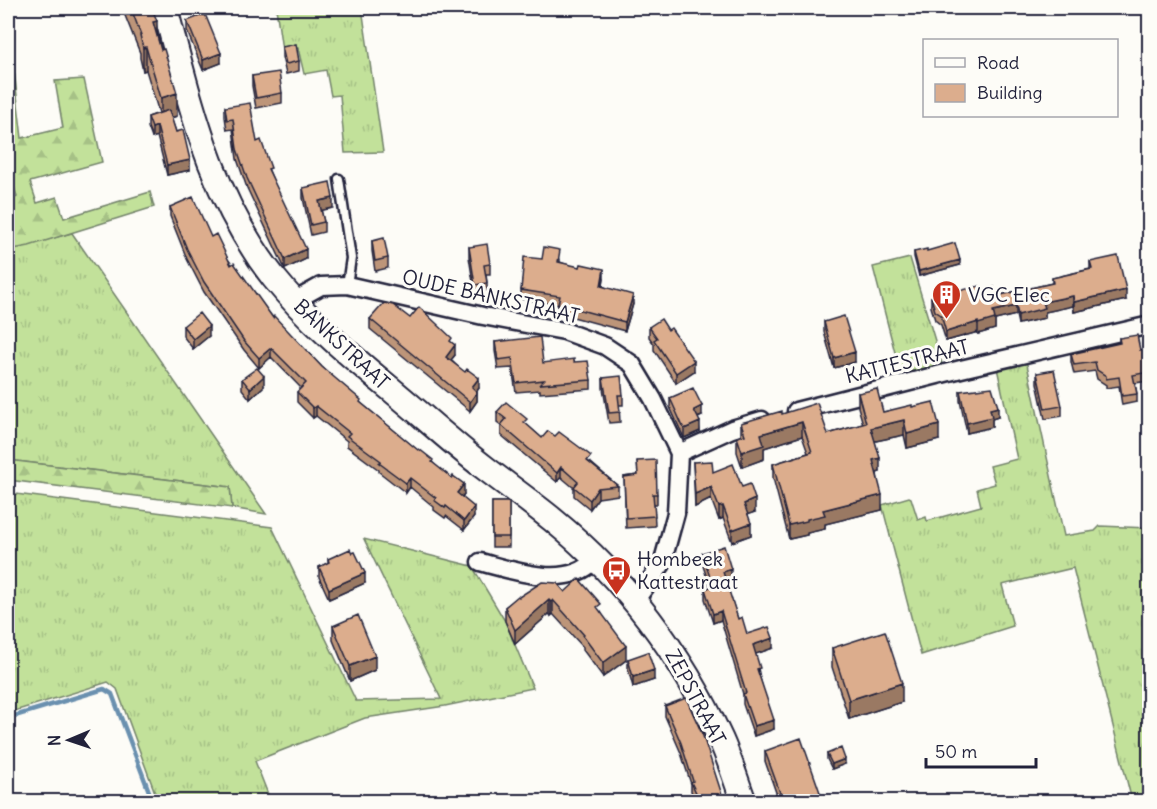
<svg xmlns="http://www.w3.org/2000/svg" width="1157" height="809" viewBox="0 0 1157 809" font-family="Delius,sans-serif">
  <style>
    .grass { fill: url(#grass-tufts); stroke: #72826a; stroke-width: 1.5 }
    .forest { fill: url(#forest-firs); stroke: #72826a; stroke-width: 1.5 }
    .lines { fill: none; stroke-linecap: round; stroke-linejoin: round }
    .stream { stroke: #6b90af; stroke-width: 4.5 }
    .lane-casing { stroke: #22223b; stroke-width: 13 }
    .street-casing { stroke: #22223b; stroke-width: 21 }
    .secondary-casing { stroke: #22223b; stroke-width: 28 }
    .lane { stroke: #fdfcf7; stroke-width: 8 }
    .street { stroke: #fdfcf7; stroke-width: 16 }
    .secondary { stroke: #fdfcf7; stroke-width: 24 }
    .wall { fill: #bd9579; stroke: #22223b; stroke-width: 1.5 }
    .shaded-wall { fill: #9a7963; stroke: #22223b; stroke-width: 1.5 }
    .building { fill: #dcad8d; stroke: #22223b; stroke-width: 1.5 }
    .labels { text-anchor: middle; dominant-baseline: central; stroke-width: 6; stroke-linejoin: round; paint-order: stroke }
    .poi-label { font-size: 20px; fill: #22223b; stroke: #fdfcf7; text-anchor: start }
    .street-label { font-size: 20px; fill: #22223b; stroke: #fdfcf7 }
  </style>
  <defs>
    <pattern id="grass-tufts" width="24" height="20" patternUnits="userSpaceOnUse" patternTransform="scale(1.5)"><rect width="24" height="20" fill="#c2e19a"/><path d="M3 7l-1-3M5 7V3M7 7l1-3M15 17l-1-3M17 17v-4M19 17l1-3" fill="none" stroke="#a6c186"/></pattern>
    <pattern id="forest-firs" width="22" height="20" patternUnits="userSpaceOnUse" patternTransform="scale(1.5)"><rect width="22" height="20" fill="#c2e19a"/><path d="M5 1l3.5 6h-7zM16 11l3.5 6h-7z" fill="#a6c186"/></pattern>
  </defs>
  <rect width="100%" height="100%" fill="#fdfcf7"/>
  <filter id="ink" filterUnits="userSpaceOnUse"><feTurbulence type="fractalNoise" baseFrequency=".0167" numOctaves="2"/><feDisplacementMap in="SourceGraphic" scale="12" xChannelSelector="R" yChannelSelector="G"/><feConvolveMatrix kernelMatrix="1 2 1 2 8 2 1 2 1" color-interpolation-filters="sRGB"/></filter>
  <g filter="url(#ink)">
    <path class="grass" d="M 276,8 L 362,8 L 383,152 L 345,153 L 340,95 L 331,96 L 326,70 L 304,74 L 298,48 L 282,50 Z
      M 72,233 L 266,514 L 232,508 L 230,487 L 8,460 L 8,250 Z
      M 910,258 L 942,364 L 901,376 L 873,267 Z
      M 1026,360 L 1064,536 L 1095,531 L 1100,526 L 1149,528 L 1149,801 L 1132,801 L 1073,568 L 1002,585 L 1013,626 L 921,655 L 882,505 L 909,497 L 911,498 L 918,520 L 926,517 L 927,521 L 981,506 L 977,489 L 995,484 L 990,466 L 1017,459 L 997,368 Z
      M 8,493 L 272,527 L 356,701 L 441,699 L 364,539 L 472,566 L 505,621 L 533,688 L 445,706 L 365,718 L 255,761 L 271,802 L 158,801 L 117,689 L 108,682 L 8,713 Z"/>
    <path class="forest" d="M 10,36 L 22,138 L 63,128 L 55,81 L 84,79 L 102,162 L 30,182 L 37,203 L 57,197 L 64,218 L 150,192 L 154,207 L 29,246 L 8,250 L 8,201 L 17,197 L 13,183 L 8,183 L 8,37 Z
      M 8,460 L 230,487 L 232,508 L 8,480 Z"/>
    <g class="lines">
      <path class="stream" d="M 8,718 L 104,689 L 112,694 L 153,802"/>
      <defs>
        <path id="lane" d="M 339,179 L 351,258 L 347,285"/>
        <path id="street" d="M 294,301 L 321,286 L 347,285 L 483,316 L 564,331 L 605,346 L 632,364 L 653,399 L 679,453 L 676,513 L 662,564 L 635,601
          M 796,411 L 961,369 L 1150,325
          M 679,453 L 732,429 L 762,420
          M 480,562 C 515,571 567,590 595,560"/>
        <path id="secondary" d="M 165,8 C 191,105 210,196 274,278 C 307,319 347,353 387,386 C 420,413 451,442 485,468 C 507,485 531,502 553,520 C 625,579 682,655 721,740 C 730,760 736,781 744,802"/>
      </defs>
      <use href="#lane" class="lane-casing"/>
      <use href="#street" class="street-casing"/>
      <use href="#secondary" class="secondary-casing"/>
      <use href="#lane" class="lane"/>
      <use href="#street" class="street"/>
      <use href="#secondary" class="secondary"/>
    </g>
    <path class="wall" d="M 122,8 L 152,8 L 157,34 L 177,116 L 171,118 L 176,132 L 190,170 L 167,175 L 157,136 L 152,138 L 148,127 L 148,117 L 159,113 L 146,70 L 143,71 L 140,58 L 140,53 Z
      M 187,21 L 221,63 L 203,70 L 187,31 Z
      M 282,47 L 299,61 L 299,71 L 286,74 L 282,57 Z
      M 252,76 L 282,93 L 282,103 L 256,108 L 252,86 Z
      M 225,107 L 257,142 L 306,259 L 285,269 L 247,188 L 237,159 L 233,129 L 227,130 L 225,117 Z
      M 303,188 L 333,208 L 321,210 L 324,222 L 324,232 L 311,235 L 303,198 Z
      M 170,207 L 211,237 L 273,318 L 322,367 L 361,403 L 433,463 L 464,494 L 462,497 L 474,517 L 464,530 L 446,516 L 445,518 L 434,510 L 434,507 L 410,487 L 406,493 L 379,472 L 379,470 L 347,446 L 347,441 L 316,416 L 313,418 L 297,402 L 297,392 L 301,388 L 271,357 L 259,368 L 244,350 L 204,292 L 187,259 L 170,216 Z
      M 372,241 L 388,258 L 388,268 L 375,271 L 372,251 Z
      M 469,247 L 490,264 L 490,274 L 486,274 L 487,283 L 487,293 L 475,295 L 469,257 Z
      M 927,251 L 960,265 L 919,276 L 914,257 L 914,252 Z
      M 542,259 L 560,259 L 560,262 L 604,279 L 603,286 L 633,304 L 625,331 L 558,313 L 558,305 L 521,299 L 521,290 Z
      M 1090,262 L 1126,300 L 1074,312 L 1073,306 L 1045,312 L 1045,318 L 1018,324 L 1016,315 L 995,320 L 995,329 L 978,334 L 978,332 L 946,341 L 941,325 L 935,320 L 931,307 L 931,297 L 982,291 L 996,296 L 1052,283 L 1052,278 L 1090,269 Z
      M 410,318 L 455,355 L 451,360 L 479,388 L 477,391 L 477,401 L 470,411 L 370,329 L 370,319 Z
      M 824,322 L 855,362 L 834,368 L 824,332 Z
      M 183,326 L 209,336 L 193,349 L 183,336 Z
      M 649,327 L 668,330 L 694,371 L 676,383 L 654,350 L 654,344 L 649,337 Z
      M 1119,338 L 1140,350 L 1149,348 L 1149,381 L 1135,383 L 1137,394 L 1137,402 L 1122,405 L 1119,386 L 1106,388 L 1106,385 L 1097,379 L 1095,371 L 1074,374 L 1071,362 L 1071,354 L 1119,343 Z
      M 495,342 L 543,363 L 574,362 L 591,380 L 591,389 L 540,393 L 540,390 L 516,392 L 512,368 L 498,369 L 495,351 Z
      M 1037,373 L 1062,406 L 1062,416 L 1045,419 L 1037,383 Z
      M 603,378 L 623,395 L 623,405 L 619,405 L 620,422 L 609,423 L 603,388 Z
      M 242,379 L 264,386 L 250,399 L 242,389 Z
      M 960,391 L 998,417 L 992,419 L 992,427 L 967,433 L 960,401 Z
      M 858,393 L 883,412 L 912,407 L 939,440 L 907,448 L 904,435 L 875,441 L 880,472 L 877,473 L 882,510 L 825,524 L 825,529 L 807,533 L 807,535 L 789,539 L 773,478 L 773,464 L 808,453 L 802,436 L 764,448 L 764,459 L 742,467 L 737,452 L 737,437 L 741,436 L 741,423 L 782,414 L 828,434 L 863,424 L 858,407 Z
      M 670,398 L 702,416 L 698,418 L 700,431 L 684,438 L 670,407 Z
      M 497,412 L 527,425 L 542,438 L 591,463 L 618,486 L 618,495 L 598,498 L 590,509 L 574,496 L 574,488 L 561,477 L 557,482 L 501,435 L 501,425 L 497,422 Z
      M 637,461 L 657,494 L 657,504 L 654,504 L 655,526 L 626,528 L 624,477 L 638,475 Z
      M 693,462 L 713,472 L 755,512 L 748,514 L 751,535 L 732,542 L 723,518 L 719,520 L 711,499 L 695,507 Z
      M 492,502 L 509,502 L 509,547 L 492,547 Z
      M 702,553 L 731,579 L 725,581 L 738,619 L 747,634 L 773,648 L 755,654 L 760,678 L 774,729 L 754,736 L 743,704 L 743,694 L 721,620 L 713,623 L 705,599 L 705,589 L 710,587 L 702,563 Z
      M 328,559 L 365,583 L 329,599 L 319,577 L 319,567 L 328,563 Z
      M 565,592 L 601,612 L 626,660 L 603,677 L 583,650 L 583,647 L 553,614 L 551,616 L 549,614 L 515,644 L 505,621 L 505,607 L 519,597 Z
      M 333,626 L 375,670 L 350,681 L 333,640 Z
      M 832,648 L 902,702 L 849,719 L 832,667 Z
      M 628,659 L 654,680 L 633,687 L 628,669 Z
      M 665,706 L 724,801 L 696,801 L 691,791 L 691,784 L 681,753 L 665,716 Z
      M 765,751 L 823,801 L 779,801 L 765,761 Z
      M 827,754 L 845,764 L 832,769 L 827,759 Z"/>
    <path class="shaded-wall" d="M 197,8 L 208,8 L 197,10 Z
      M 157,21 L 157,44 L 153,22 Z
      M 146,47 L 146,70 L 143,71 L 143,48 Z
      M 221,53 L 221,63 L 203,70 L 203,60 Z
      M 177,93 L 177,116 L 161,121 L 161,98 Z
      M 157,126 L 157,136 L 152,138 L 152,128 Z
      M 190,160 L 190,170 L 167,175 L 167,165 Z
      M 333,198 L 333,208 L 319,211 L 319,201 Z
      M 306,249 L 306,259 L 285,269 L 285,259 Z
      M 960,260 L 960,265 L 919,276 L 919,271 Z
      M 604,269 L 604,279 L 601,295 L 601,286 Z
      M 1126,290 L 1126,300 L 1074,312 L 1074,302 Z
      M 633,295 L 633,304 L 625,331 L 625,322 Z
      M 1073,296 L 1073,306 L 1045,312 L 1045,318 L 1018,324 L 1018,315 L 1043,302 Z
      M 1016,306 L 1016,315 L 995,320 L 995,329 L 978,334 L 978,324 L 993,311 Z
      M 978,322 L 978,332 L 946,341 L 946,332 Z
      M 209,326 L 209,336 L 193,349 L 193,339 Z
      M 455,345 L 455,355 L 446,366 L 446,357 Z
      M 271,348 L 271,357 L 259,368 L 259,358 Z
      M 855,352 L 855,362 L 834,368 L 834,358 Z
      M 694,361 L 694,371 L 676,383 L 676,373 Z
      M 264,376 L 264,386 L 250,399 L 250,389 Z
      M 479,378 L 479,388 L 472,397 L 472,387 Z
      M 477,392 L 477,401 L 470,411 L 470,402 Z
      M 316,406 L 316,416 L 313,418 L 313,408 Z
      M 702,406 L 702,416 L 694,419 L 694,410 Z
      M 998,407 L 998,417 L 992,419 L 992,427 L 967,433 L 967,423 L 990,409 Z
      M 904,420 L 904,435 L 871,442 L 871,428 Z
      M 700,422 L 700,431 L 684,438 L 684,429 Z
      M 802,422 L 802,436 L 764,448 L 764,459 L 742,467 L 742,452 L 761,434 Z
      M 939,425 L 939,440 L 907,448 L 907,434 Z
      M 880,458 L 880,472 L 873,474 L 873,460 Z
      M 561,467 L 561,477 L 557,482 L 557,473 Z
      M 410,478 L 410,487 L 406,493 L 406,483 Z
      M 464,484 L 464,494 L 457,503 L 457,493 Z
      M 711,487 L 711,499 L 695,507 L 695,494 Z
      M 598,488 L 598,498 L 590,509 L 590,500 Z
      M 882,495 L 882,510 L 825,524 L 825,529 L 807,533 L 807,535 L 789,539 L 789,525 L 807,519 L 823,510 Z
      M 755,499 L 755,512 L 744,516 L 744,504 Z
      M 723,506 L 723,518 L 719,520 L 719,507 Z
      M 474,507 L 474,517 L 464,530 L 464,521 Z
      M 751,523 L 751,535 L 732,542 L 732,530 Z
      M 731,569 L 731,579 L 723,582 L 723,572 Z
      M 365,573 L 365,583 L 329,599 L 329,589 Z
      M 549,600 L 549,614 L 515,644 L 515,630 Z
      M 553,600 L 553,614 L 551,616 L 551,602 Z
      M 721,611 L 721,620 L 713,623 L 713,614 Z
      M 773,638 L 773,648 L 753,655 L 753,645 Z
      M 626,646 L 626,660 L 603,677 L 603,663 Z
      M 375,656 L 375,670 L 350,681 L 350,666 Z
      M 654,670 L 654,680 L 633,687 L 633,677 Z
      M 902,683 L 902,702 L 849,719 L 849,700 Z
      M 774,720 L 774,729 L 754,736 L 754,726 Z
      M 845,759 L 845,764 L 832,769 L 832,764 Z"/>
    <path class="building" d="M 131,8 L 152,8 L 157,21 L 153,22 L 161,50 L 164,49 L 177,93 L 161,98 L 146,47 L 143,48 L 140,35 L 141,35 Z
      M 205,14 L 221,53 L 203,60 L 187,21 Z
      M 296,44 L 299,61 L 286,64 L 282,47 Z
      M 279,72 L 282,93 L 256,98 L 252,76 Z
      M 250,103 L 257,142 L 261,140 L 271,168 L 268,169 L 306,249 L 285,259 L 247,178 L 237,149 L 233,119 L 227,120 L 225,107 Z
      M 169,110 L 176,132 L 183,130 L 190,160 L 167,165 L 157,126 L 152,128 L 148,117 Z
      M 330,182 L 333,198 L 319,201 L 324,222 L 311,225 L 303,188 Z
      M 193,197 L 211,237 L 216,234 L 231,265 L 234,263 L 273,318 L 274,316 L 322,367 L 361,400 L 360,402 L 418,450 L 419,449 L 433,460 L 432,462 L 452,478 L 453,476 L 464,484 L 457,493 L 474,507 L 464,521 L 446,506 L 445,508 L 434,500 L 436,498 L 410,478 L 406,483 L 379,463 L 381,461 L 347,436 L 350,433 L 316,406 L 313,408 L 297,392 L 306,383 L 271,348 L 259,358 L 244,341 L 204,282 L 187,249 L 170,207 Z
      M 384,238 L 388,258 L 375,261 L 372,241 Z
      M 955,243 L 960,260 L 919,271 L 914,252 L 927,249 L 927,251 Z
      M 487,244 L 490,264 L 484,265 L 487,283 L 475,285 L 469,247 Z
      M 544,247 L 560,250 L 558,262 L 580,267 L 581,264 L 604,269 L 601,286 L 633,295 L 625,322 L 558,304 L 560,296 L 521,290 L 524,257 L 542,259 Z
      M 1118,256 L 1126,290 L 1074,302 L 1073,296 L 1043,302 L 1045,308 L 1018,315 L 1016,306 L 993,311 L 995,319 L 978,324 L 978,322 L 946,332 L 941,315 L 935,311 L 931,297 L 980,286 L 982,291 L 994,287 L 996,296 L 1053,283 L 1052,278 L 1092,269 L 1090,262 Z
      M 384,303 L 393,305 L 410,318 L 419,307 L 452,338 L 450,341 L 455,345 L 446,357 L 465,372 L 467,369 L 479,378 L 472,387 L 477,392 L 470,402 L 370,319 Z
      M 199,313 L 209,326 L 193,339 L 183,326 Z
      M 844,316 L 855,352 L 834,358 L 824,322 Z
      M 661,319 L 668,330 L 671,328 L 694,361 L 676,373 L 654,340 L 657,338 L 649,327 Z
      M 1137,335 L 1140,350 L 1149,348 L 1149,372 L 1133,375 L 1137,394 L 1122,396 L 1119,377 L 1106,379 L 1106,376 L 1097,370 L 1095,362 L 1074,365 L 1071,354 L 1120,343 L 1119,338 Z
      M 540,337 L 543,363 L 574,359 L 574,362 L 588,361 L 591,380 L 540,384 L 544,380 L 516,383 L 512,358 L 498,360 L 495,342 Z
      M 257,368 L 264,376 L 250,389 L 242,379 Z
      M 1054,370 L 1062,406 L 1045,409 L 1037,373 Z
      M 621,376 L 623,395 L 618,395 L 620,412 L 609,413 L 603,378 Z
      M 992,387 L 998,407 L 990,409 L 992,417 L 967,423 L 960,391 Z
      M 693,388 L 702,406 L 694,410 L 700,422 L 684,429 L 670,398 Z
      M 877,389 L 883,412 L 912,405 L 912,407 L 933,402 L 939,425 L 907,434 L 904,420 L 871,428 L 880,458 L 873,460 L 882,495 L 823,510 L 825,515 L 807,519 L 807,521 L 789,525 L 773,464 L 812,452 L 802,422 L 761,434 L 764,445 L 742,452 L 737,437 L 745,435 L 741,423 L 782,411 L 782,414 L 817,403 L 828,434 L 866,423 L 858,393 Z
      M 1149,399 L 1149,420 L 1148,400 Z
      M 506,402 L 527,419 L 524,422 L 542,438 L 548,431 L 555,436 L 559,432 L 578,446 L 591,456 L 587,461 L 618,486 L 598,488 L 590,500 L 574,487 L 578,482 L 561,467 L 557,473 L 501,425 L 506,419 L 497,412 Z
      M 656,460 L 657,494 L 653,494 L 655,516 L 626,518 L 624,477 L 638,475 L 637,461 Z
      M 712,461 L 713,472 L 733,464 L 742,487 L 750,484 L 755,499 L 744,504 L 751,523 L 732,530 L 723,506 L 719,507 L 711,487 L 695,494 L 693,462 Z
      M 492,502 L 509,502 L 509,537 L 492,537 Z
      M 724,546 L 731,569 L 723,572 L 738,619 L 742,617 L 747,634 L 769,627 L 773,638 L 753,645 L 760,668 L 757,669 L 774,720 L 754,726 L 743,694 L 746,693 L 721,611 L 713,614 L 705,589 L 713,586 L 702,553 Z
      M 350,549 L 352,553 L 355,552 L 365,573 L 329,589 L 319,567 L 329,562 L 328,559 Z
      M 579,579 L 601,604 L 597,607 L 626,646 L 603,663 L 583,636 L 584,635 L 553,600 L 551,602 L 549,600 L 515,630 L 505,607 L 518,596 L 519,597 L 542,582 L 557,583 L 565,592 Z
      M 358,615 L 375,656 L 350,666 L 333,626 Z
      M 885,631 L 902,683 L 849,700 L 832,648 Z
      M 648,652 L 654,670 L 633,677 L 628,659 Z
      M 686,698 L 703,736 L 724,801 L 700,801 L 691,782 L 693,781 L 681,743 L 665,706 Z
      M 801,738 L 823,801 L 783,801 L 765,751 Z
      M 841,748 L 845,759 L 832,764 L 827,754 Z"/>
  </g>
  <defs>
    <symbol id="building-pin" viewBox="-11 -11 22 30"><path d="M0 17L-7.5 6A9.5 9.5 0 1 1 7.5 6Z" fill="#c8321e" stroke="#fdfcf7"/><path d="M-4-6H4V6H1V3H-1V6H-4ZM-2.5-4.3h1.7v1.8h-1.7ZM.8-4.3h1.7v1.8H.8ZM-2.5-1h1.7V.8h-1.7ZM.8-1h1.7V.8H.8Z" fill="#fff"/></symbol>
    <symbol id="bus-pin" viewBox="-11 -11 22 30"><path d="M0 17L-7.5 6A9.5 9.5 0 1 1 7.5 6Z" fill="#c8321e" stroke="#fdfcf7"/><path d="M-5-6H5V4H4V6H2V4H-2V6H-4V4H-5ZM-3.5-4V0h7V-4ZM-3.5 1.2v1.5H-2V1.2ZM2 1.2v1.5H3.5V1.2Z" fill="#fff"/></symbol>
  </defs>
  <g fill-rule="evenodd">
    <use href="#building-pin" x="930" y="278" width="33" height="45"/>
    <use href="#bus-pin" x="600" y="554" width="33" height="45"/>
  </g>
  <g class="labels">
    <g class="poi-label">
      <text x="968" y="294">VGC Elec</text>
      <text x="637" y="558">Hombeek<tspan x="637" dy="23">Kattestraat</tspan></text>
    </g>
    <g class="street-label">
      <text transform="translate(491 296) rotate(13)">OUDE BANKSTRAAT</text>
      <text transform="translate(342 344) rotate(43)">BANKSTRAAT</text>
      <text transform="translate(907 361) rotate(-14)">KATTESTRAAT</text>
      <text transform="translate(696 697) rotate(62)">ZEPSTRAAT</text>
    </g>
  </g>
  <rect width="1157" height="809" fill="none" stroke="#fdfcf7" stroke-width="30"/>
  <rect x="15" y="15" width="1127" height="779" fill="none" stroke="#22223b" stroke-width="2" filter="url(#ink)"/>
  <rect x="923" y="39" width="195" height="78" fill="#fdfcf7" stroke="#a5a5ac" stroke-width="1.5"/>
  <rect x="935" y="58" width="30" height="9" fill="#fdfcf7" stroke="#a5a5ac" stroke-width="1.5"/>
  <text x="977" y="69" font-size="18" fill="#22223b">Road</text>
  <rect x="935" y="84" width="30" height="18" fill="#dcad8d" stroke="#a5a5ac" stroke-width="1.5"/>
  <text x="977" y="99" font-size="18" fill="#22223b">Building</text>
  <g transform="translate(69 740) rotate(268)" stroke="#fdfcf7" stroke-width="4.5" paint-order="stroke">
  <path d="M0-4.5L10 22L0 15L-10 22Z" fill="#22223b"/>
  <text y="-9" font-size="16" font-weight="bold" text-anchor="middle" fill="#22223b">N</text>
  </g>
  <path d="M926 758v9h110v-9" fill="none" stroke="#22223b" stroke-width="3"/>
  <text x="935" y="758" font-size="18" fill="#22223b" stroke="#fdfcf7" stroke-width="4.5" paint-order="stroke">50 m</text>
</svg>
